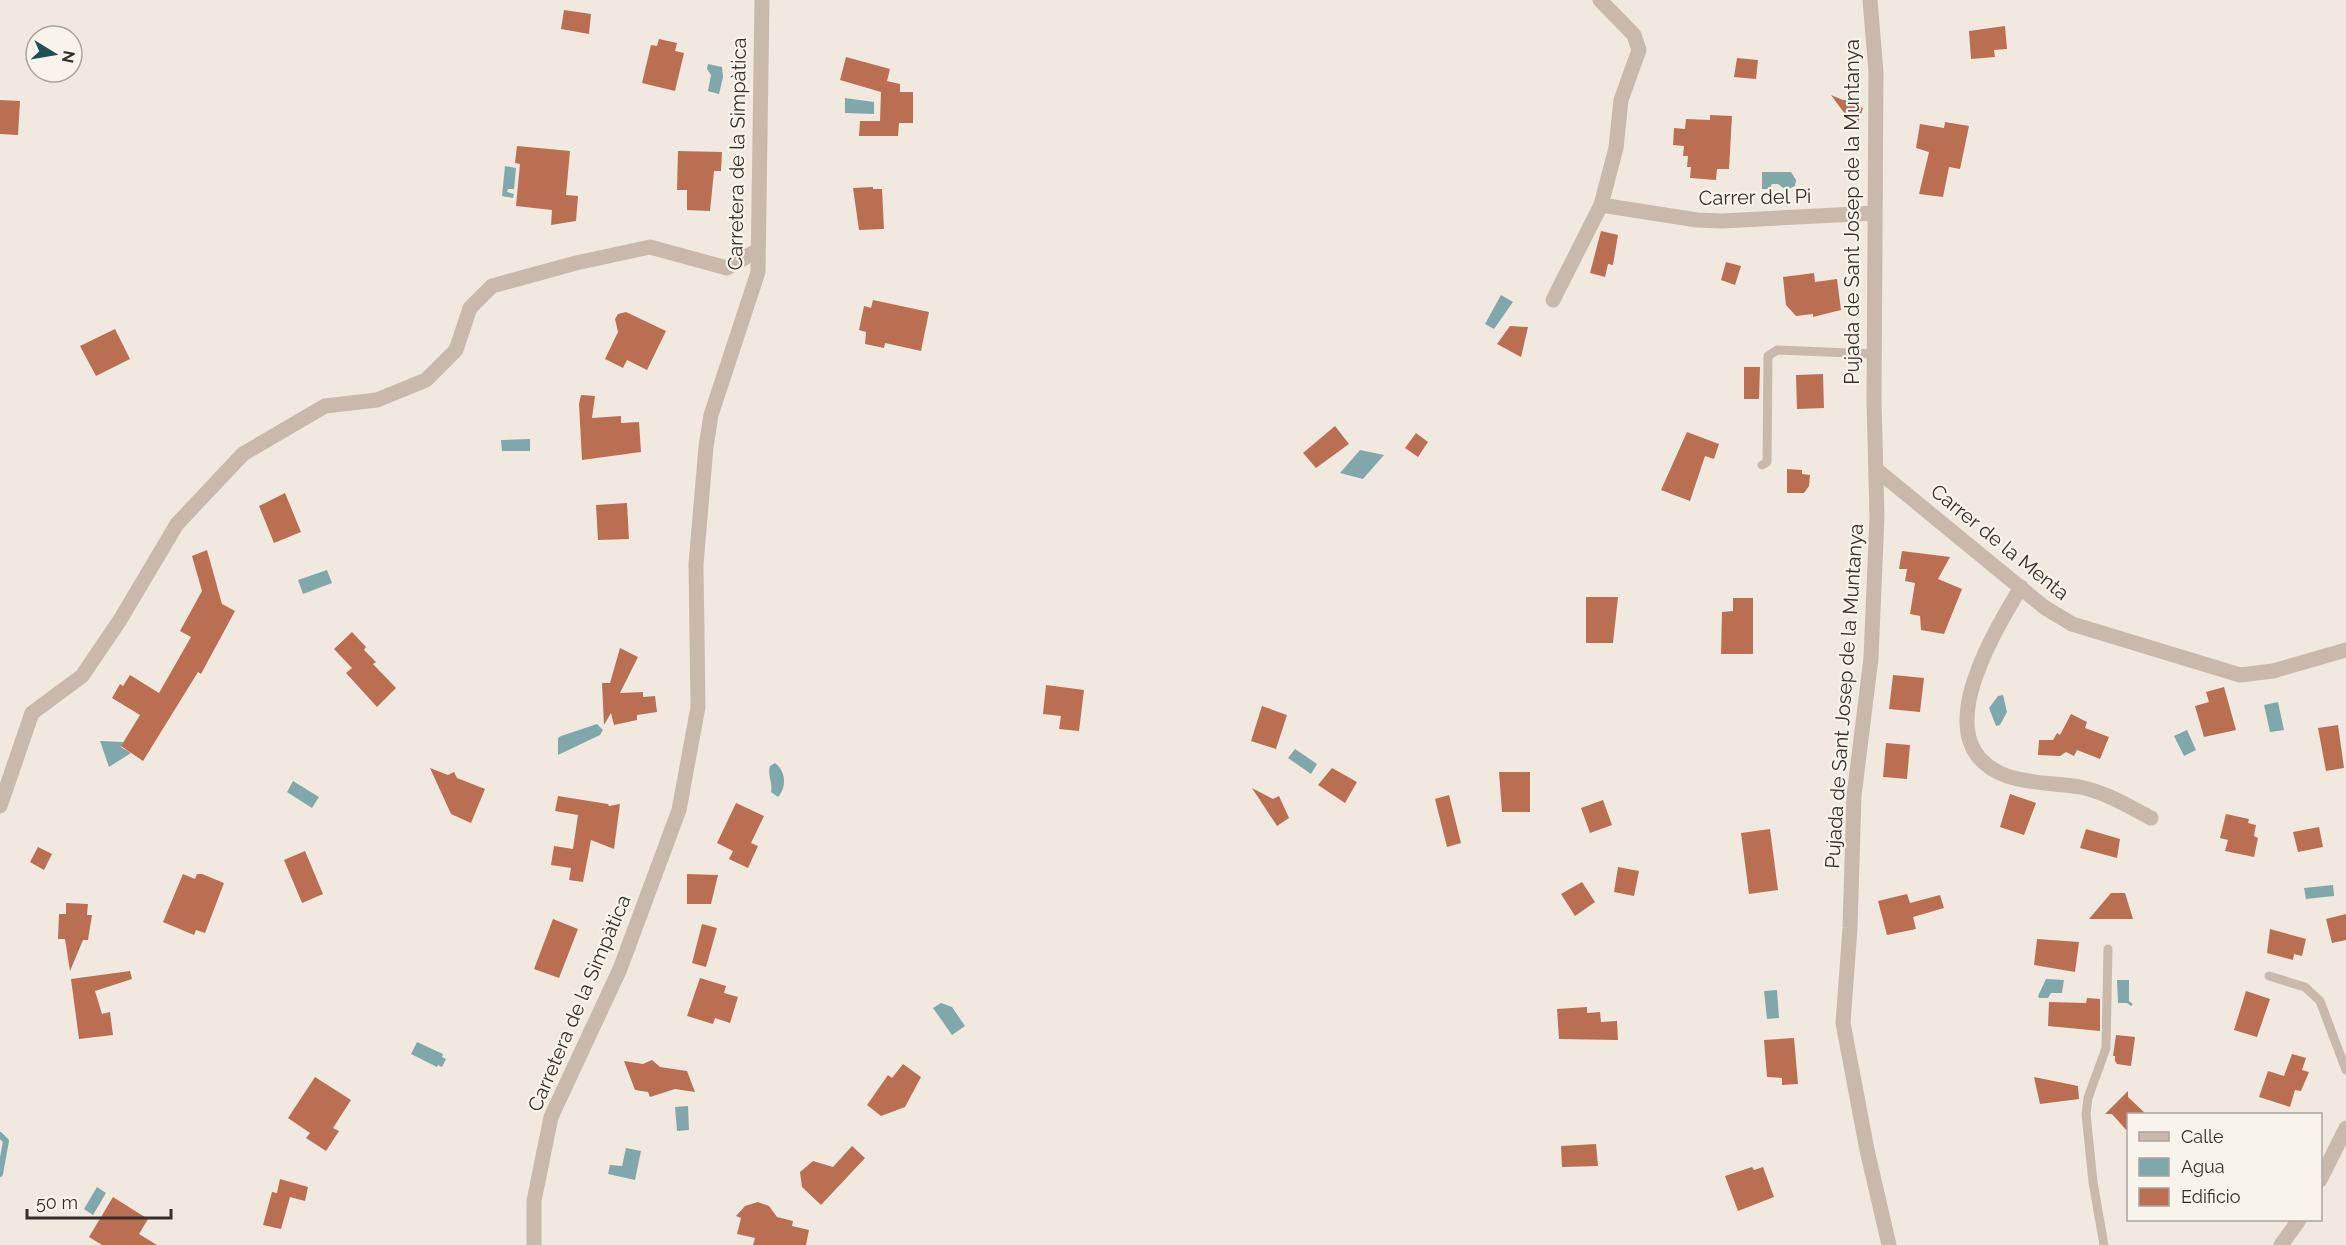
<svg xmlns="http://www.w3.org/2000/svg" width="2346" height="1245" viewBox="0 0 2346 1245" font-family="Raleway,sans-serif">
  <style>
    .water { fill: #80a8ab }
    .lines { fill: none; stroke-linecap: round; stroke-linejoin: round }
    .stream { stroke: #80a8ab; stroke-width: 6 }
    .building { fill: #bb6f52 }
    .service { stroke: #c8b9ac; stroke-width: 9 }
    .minor { stroke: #c8b9ac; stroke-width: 15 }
    .labels { text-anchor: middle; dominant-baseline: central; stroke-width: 4.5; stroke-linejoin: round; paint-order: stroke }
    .street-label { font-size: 20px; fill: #362e2a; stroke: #f8f3eb }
  </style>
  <rect width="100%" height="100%" fill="#f1e9df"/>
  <path class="water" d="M 708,64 L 722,67 L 723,77 L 719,94 L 708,91 L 711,75 L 707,69 Z
    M 845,98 L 874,102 L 874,114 L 845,113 Z
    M 505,166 L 516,168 L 514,189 L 508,189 L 507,192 L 514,194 L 513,198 L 502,196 Z
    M 1762,172 L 1791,172 L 1796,180 L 1795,186 L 1786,190 L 1778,184 L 1772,184 L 1769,189 L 1762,189 Z
    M 1501,295 L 1513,302 L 1494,329 L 1485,324 Z
    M 530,439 L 530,451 L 502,451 L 501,440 Z
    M 1360,450 L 1384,455 L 1363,479 L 1340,473 Z
    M 327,570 L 332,583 L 303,594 L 298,580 Z
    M 2003,695 L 2007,712 L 2000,725 L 1996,726 L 1989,708 L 1998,696 Z
    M 2278,702 L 2284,730 L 2270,732 L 2264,705 Z
    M 597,724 L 603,730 L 600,735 L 558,755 L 558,738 L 561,736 Z
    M 2187,730 L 2196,750 L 2184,756 L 2174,736 Z
    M 100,741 L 123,742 L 121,747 L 131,753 L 109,767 Z
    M 1295,749 L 1317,764 L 1311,774 L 1288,758 Z
    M 775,763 C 786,771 787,787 778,797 L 771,792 C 773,782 767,775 770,766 Z
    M 293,781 L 319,797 L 312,808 L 287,792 Z
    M 2333,885 L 2334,896 L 2306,899 L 2304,888 Z
    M 2046,979 L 2064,980 L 2062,993 L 2051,993 L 2048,998 L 2039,998 L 2038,996 Z
    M 2117,980 L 2129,980 L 2129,1001 L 2133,1004 L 2131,1006 L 2127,1003 L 2118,1003 Z
    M 1777,990 L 1779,1018 L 1767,1019 L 1764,991 Z
    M 941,1003 L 952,1007 L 965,1026 L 952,1035 L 933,1008 Z
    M 417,1042 L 443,1054 L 442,1057 L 446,1059 L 442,1067 L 438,1065 L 437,1067 L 411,1054 Z
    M 688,1106 L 689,1130 L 677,1131 L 675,1107 Z
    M 626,1148 L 641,1151 L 635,1180 L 608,1174 L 610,1165 L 622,1166 Z
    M 97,1187 L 106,1193 L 93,1215 L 84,1209 Z"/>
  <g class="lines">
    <path class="stream" d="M 0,1135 L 6,1141 L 0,1174"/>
  </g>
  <path class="building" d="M 564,10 L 591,14 L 589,34 L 561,29 Z
    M 2005,26 L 2007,49 L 1994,50 L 1995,57 L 1971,59 L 1969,31 Z
    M 659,39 L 677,43 L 675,51 L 684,53 L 675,91 L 642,83 L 651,45 L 657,46 Z
    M 846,57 L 890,69 L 887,81 L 900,84 L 900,92 L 913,92 L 913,123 L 899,123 L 898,136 L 859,136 L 860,121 L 880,121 L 881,92 L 840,80 Z
    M 1737,58 L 1758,60 L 1756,79 L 1734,77 Z
    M 1831,95 L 1843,100 L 1859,101 L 1859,106 L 1863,108 L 1856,129 Z
    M 0,100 L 20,101 L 18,135 L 0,134 Z
    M 1710,115 L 1732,116 L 1729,169 L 1717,169 L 1716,180 L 1690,178 L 1691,167 L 1687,167 L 1688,156 L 1683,156 L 1684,146 L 1673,145 L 1674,128 L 1685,129 L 1686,119 L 1710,120 Z
    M 1945,122 L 1969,126 L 1960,169 L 1949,167 L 1943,197 L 1919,194 L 1929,152 L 1916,148 L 1920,124 L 1944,128 Z
    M 517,146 L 570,151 L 566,195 L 578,196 L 576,221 L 551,225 L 552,210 L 516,206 L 520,164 L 515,163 Z
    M 678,151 L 722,152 L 721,171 L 714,171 L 710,211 L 687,210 L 687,190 L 677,190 Z
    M 873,187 L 873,189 L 882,189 L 884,229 L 859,230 L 853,188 Z
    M 1601,231 L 1618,235 L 1613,265 L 1608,264 L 1605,277 L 1590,273 Z
    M 1726,262 L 1741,266 L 1735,285 L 1721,280 Z
    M 1814,273 L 1815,282 L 1837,279 L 1841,310 L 1813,317 L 1813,314 L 1796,316 L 1786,305 L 1783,277 Z
    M 873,300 L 929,312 L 921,351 L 885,343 L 884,348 L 865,344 L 866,332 L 859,330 L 864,306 L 871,308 Z
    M 626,312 L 666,331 L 647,370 L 627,360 L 623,368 L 605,359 L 618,332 L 615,319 L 618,314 Z
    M 1510,326 L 1528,327 L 1521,357 L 1497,344 Z
    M 115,329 L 130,359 L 96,376 L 80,346 Z
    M 1744,367 L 1760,367 L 1759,399 L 1744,399 Z
    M 1823,374 L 1824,408 L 1797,409 L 1796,375 Z
    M 581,395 L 595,396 L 592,418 L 621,416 L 621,423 L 639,422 L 641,452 L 582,460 L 579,404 Z
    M 1335,426 L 1349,444 L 1316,468 L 1303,453 Z
    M 1687,432 L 1719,444 L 1714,459 L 1705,456 L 1690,501 L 1661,490 Z
    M 1416,433 L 1428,442 L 1418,457 L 1405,448 Z
    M 1787,469 L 1802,470 L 1802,474 L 1810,475 L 1809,486 L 1804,493 L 1787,493 Z
    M 285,493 L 301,532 L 274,543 L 259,506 Z
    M 627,503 L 629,539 L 598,540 L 596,505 Z
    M 207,550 L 222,604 L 235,611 L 201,674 L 198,672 L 143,761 L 121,746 L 140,715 L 112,698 L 120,684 L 123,686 L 130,675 L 159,693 L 191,637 L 180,631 L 202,591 L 192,556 Z
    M 1902,551 L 1950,557 L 1938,579 L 1962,589 L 1944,634 L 1921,630 L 1920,616 L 1910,614 L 1915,583 L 1905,581 L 1907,569 L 1899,569 Z
    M 1586,597 L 1618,597 L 1613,643 L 1586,643 Z
    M 1733,598 L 1753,598 L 1753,654 L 1721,654 L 1722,612 L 1733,611 Z
    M 352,632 L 366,647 L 364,650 L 376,662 L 373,664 L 396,688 L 377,707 L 346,673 L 352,668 L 334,649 Z
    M 620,648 L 638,657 L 620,693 L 643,692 L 643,697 L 655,696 L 657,712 L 637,715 L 637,720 L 614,725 L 611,713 L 604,725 L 602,683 L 610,683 Z
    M 1893,675 L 1924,678 L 1920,712 L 1889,709 Z
    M 1046,685 L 1084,690 L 1079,731 L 1059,729 L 1061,716 L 1043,714 Z
    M 2224,687 L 2236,730 L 2204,737 L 2195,706 L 2209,702 L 2206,692 Z
    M 1262,706 L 1287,715 L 1276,749 L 1251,741 Z
    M 2071,714 L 2087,722 L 2085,728 L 2109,737 L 2100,759 L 2077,750 L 2074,756 L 2066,752 L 2060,756 L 2038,755 L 2039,740 L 2053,740 L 2057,733 L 2060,735 Z
    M 2338,725 L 2344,768 L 2326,771 L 2318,728 Z
    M 1886,743 L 1910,745 L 1907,779 L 1883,777 Z
    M 430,768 L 448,775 L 454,772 L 457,778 L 485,789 L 471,823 L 451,814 Z
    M 1332,768 L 1357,782 L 1345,803 L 1318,785 Z
    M 1499,772 L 1530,772 L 1530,812 L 1502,812 Z
    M 1252,788 L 1273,799 L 1279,796 L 1289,818 L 1277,826 Z
    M 2010,794 L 2036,803 L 2024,835 L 2000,827 Z
    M 1449,795 L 1461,843 L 1447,847 L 1435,799 Z
    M 558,796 L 608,804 L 609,806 L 620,804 L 614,849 L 591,840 L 583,882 L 569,880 L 571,868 L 551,865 L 554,846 L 573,849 L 578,815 L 555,811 Z
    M 1603,800 L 1612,825 L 1590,833 L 1581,808 Z
    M 736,803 L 764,816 L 751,843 L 758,846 L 748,868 L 729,859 L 733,851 L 717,843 Z
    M 2226,814 L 2249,819 L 2248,823 L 2256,825 L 2254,836 L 2258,838 L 2254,857 L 2225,851 L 2228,840 L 2220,838 Z
    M 2319,827 L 2323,847 L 2298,852 L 2293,832 Z
    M 1770,829 L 1778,890 L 1749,894 L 1741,833 Z
    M 2086,829 L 2120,839 L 2117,858 L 2080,848 Z
    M 38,847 L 52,854 L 44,870 L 30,862 Z
    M 305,851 L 323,894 L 302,903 L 284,860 Z
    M 1618,867 L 1639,871 L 1634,896 L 1614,892 Z
    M 183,874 L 195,879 L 197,874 L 202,874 L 224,883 L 205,933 L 196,930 L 194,935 L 163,922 Z
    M 687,874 L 718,875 L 711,904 L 687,904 Z
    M 1582,882 L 1595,902 L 1575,916 L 1561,894 Z
    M 2111,893 L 2125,893 L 2133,919 L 2089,919 Z
    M 1907,894 L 1910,903 L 1940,895 L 1944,908 L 1913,917 L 1916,929 L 1887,935 L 1878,901 Z
    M 66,903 L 88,904 L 87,915 L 92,915 L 88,940 L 83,940 L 70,971 L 65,939 L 58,939 L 59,914 L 66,914 Z
    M 2346,914 L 2346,940 L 2332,943 L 2326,919 Z
    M 553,919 L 578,929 L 559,978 L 534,969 Z
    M 702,924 L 717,928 L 706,967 L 692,963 Z
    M 2270,929 L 2306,939 L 2302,956 L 2294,954 L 2293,960 L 2267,953 Z
    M 2037,939 L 2079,942 L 2075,972 L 2034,965 Z
    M 130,971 L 132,979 L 95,991 L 102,1014 L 110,1012 L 113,1035 L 79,1039 L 71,979 Z
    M 700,978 L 726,986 L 724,993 L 738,997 L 730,1023 L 715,1018 L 713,1024 L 687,1016 Z
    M 2246,991 L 2270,999 L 2257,1037 L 2234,1030 Z
    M 2087,998 L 2100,999 L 2100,1031 L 2048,1026 L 2049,1002 L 2086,1003 Z
    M 1587,1007 L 1587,1013 L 1600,1012 L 1601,1022 L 1617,1021 L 1618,1040 L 1559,1039 L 1557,1009 Z
    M 2116,1035 L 2135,1037 L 2131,1066 L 2117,1064 L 2115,1061 L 2115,1056 L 2113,1056 Z
    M 1794,1038 L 1798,1084 L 1782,1085 L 1782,1078 L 1767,1077 L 1764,1040 Z
    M 2292,1054 L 2306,1058 L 2302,1070 L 2309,1072 L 2301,1091 L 2295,1090 L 2290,1107 L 2259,1097 L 2268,1071 L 2284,1076 Z
    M 652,1060 L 660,1067 L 687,1071 L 695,1092 L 675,1089 L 650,1097 L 648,1092 L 635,1090 L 624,1061 L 643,1064 Z
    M 903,1064 L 921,1077 L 905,1107 L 881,1116 L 867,1105 L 888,1075 L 892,1078 Z
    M 315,1077 L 351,1100 L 333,1128 L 339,1131 L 326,1151 L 306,1138 L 310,1133 L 288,1118 Z
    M 2034,1077 L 2078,1086 L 2079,1099 L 2040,1104 Z
    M 2128,1091 L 2128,1097 L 2146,1114 L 2128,1114 L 2128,1132 L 2112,1114 L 2105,1114 Z
    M 1596,1144 L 1598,1166 L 1562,1167 L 1561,1146 Z
    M 852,1146 L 865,1158 L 821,1205 L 802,1187 L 800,1172 L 813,1161 L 833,1167 Z
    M 1752,1167 L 1754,1170 L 1763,1167 L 1774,1197 L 1738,1211 L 1725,1176 Z
    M 280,1179 L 308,1187 L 305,1201 L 290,1197 L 281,1229 L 263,1225 L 272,1192 L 277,1193 Z
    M 113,1197 L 148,1219 L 139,1234 L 157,1245 L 102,1245 L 89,1237 Z
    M 758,1202 L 769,1206 L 777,1217 L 793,1221 L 792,1226 L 809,1230 L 806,1245 L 753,1245 L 755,1238 L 737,1234 L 741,1218 L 736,1216 L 745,1206 Z"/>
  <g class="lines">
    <path class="service" d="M 1762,465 L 1767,462 L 1768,356 L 1777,350 L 1874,354
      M 2269,976 L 2305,987 L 2320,1001 L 2346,1070
      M 2104,1245 L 2093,1182 L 2086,1114 L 2088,1098 L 2106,1048 L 2108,949"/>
    <path class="minor" d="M 1870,0 L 1876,72 L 1874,401 L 1877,517 L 1871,658 L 1854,796 L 1850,928 L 1843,1023 L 1867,1150 L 1889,1245
      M 1601,205 L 1697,220 L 1722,221 L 1875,213
      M 1553,300 L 1601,205 L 1616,148 L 1621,100 L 1639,50 L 1634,35 L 1600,0
      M 1877,470 L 2044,607 L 2072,624 L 2240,675 L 2273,671 L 2346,650
      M 2021,587 C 1993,634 1923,746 2007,776 C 2030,784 2056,783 2080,787 C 2105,792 2128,806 2151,818
      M 0,806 L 32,713 L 82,676 L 120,620 L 177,524 L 243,454 L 325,406 L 377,400 L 426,380 L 456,350 L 470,308 L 492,286 L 576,263 L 650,247 L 727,268 L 758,250
      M 2320,1180 L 2346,1128
      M 534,1245 L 534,1201 L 551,1117 L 620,969 L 679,810 L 698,707 L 696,564 L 706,447 L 711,415 L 758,272 L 762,0
      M 2281,1245 L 2299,1220"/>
  </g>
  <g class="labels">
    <g class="street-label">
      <text transform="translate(737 154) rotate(-89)">Carretera de la Simpàtica</text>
      <text transform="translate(1755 197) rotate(-1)">Carrer del Pi</text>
      <text transform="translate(1852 212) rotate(-90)">Pujada de Sant Josep de la Muntanya</text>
      <text transform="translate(2000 542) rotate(39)">Carrer de la Menta</text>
      <text transform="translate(1844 696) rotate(-86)">Pujada de Sant Josep de la Muntanya</text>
      <text transform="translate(579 1003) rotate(-67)">Carretera de la Simpàtica</text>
    </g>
  </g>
  <rect x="2127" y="1113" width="195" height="108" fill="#f8f3eb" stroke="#aaa49e" stroke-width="1.5"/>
  <rect x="2139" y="1132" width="30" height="9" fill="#c8b9ac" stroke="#aaa49e" stroke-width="1.5"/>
  <text x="2181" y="1143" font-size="18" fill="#362e2a">Calle</text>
  <rect x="2139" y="1158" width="30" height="18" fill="#80a8ab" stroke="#aaa49e" stroke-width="1.5"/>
  <text x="2181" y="1173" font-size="18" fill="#362e2a">Agua</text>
  <rect x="2139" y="1188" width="30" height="18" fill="#bb6f52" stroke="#aaa49e" stroke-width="1.5"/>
  <text x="2181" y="1203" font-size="18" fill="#362e2a">Edificio</text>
  <g transform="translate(54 54) rotate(101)"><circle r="28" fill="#f8f3eb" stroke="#aaa49e" stroke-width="1.5"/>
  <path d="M0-4.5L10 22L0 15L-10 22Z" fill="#234f54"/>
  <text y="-9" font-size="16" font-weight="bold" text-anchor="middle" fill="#362e2a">N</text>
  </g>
  <path d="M27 1209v9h144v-9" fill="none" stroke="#362e2a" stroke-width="3"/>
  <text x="36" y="1209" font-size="18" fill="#362e2a" stroke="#f8f3eb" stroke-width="4.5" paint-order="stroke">50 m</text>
</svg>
